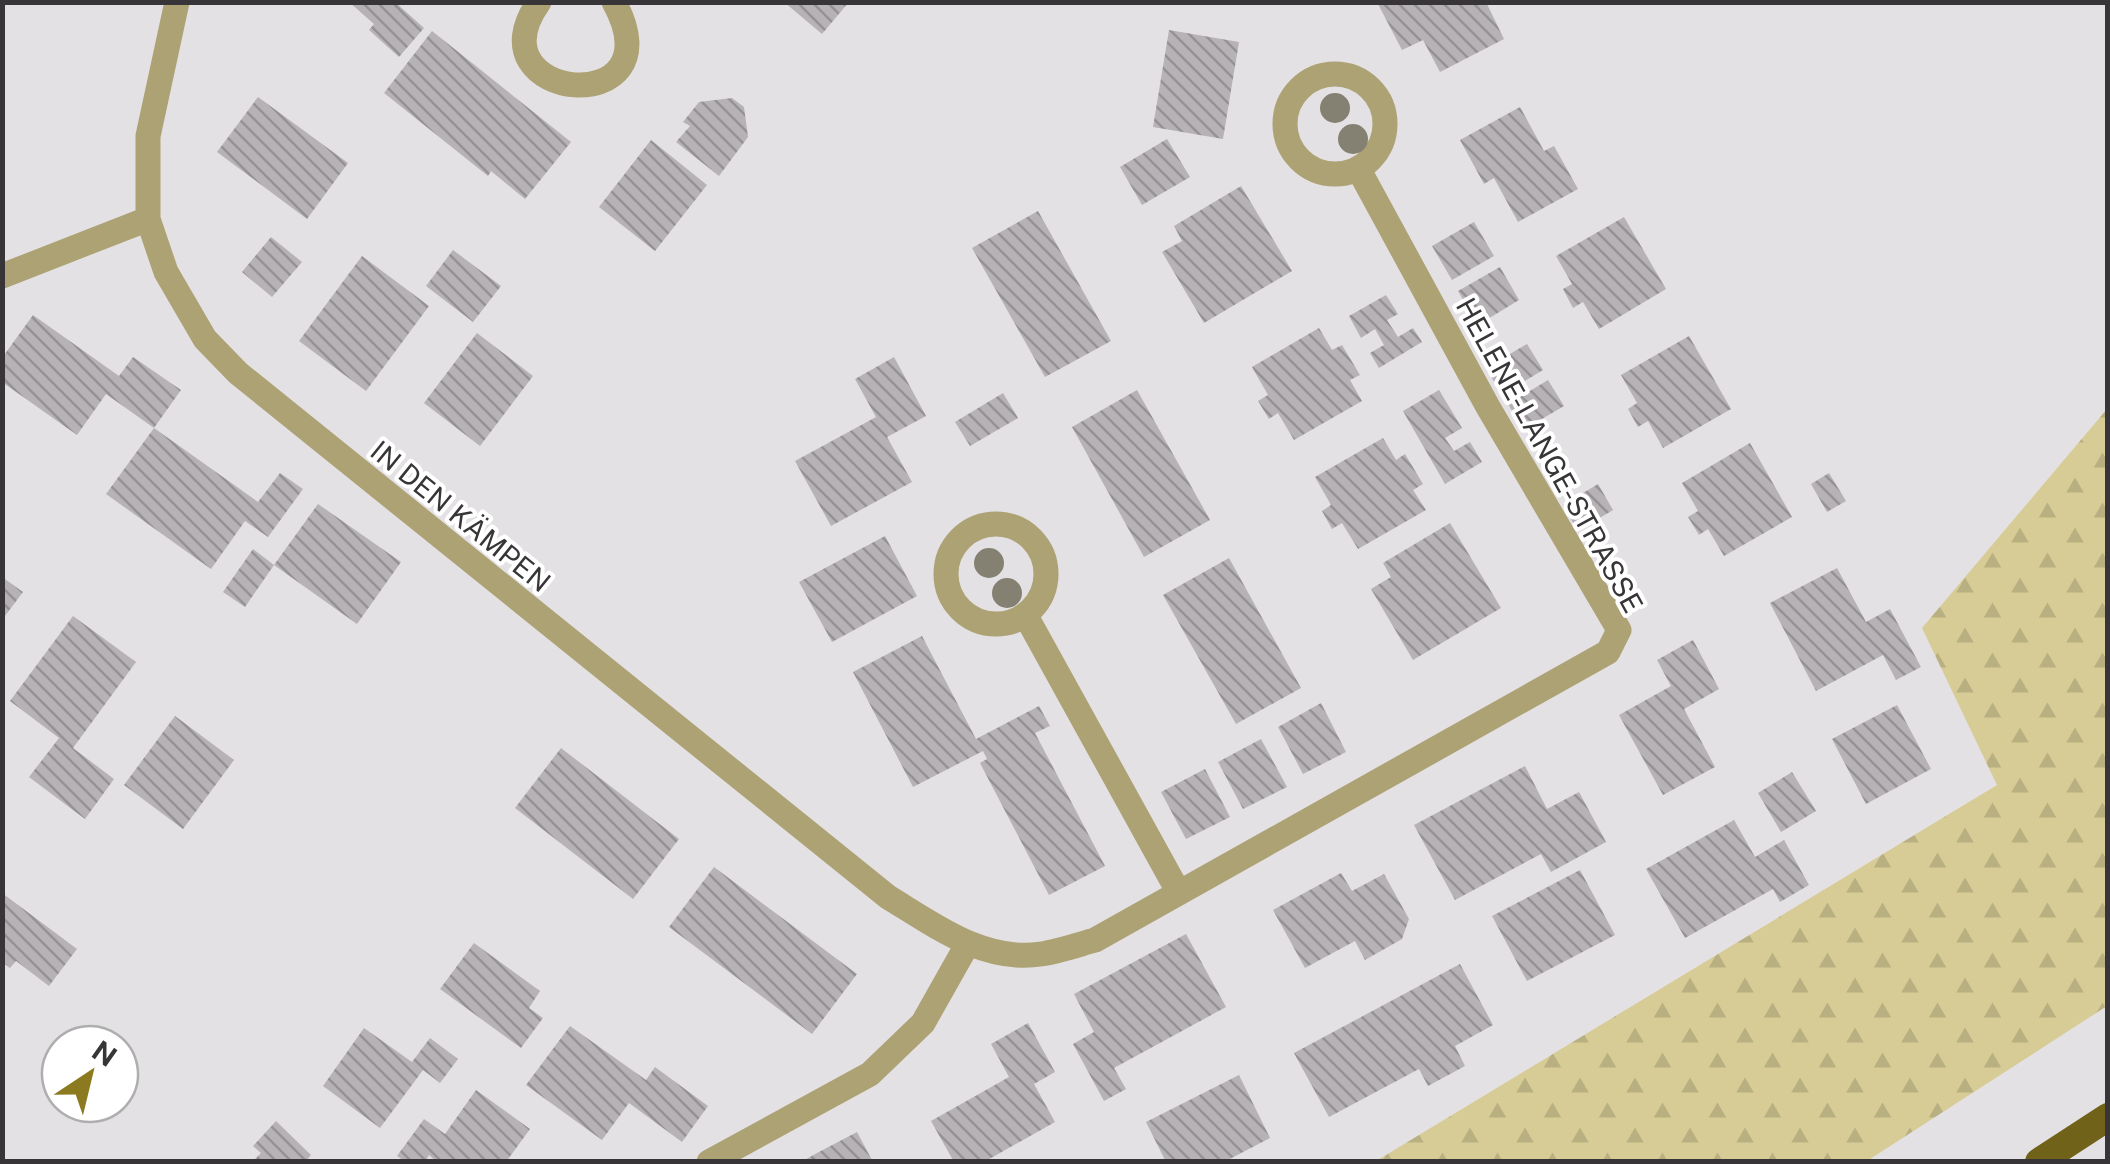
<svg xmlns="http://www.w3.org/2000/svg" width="2110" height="1164" viewBox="0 0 2110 1164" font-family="'Public Sans',sans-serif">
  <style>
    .forest { fill: url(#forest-firs) }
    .building { fill: url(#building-back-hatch) }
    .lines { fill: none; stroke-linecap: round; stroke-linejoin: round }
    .minor { stroke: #aca274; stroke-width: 25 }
    .trunk { stroke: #706218; stroke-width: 28 }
    .tree { fill: #848072 }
    .labels { text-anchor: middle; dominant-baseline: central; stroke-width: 8; stroke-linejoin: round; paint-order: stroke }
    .street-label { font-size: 28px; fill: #373537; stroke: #fff }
  </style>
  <defs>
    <pattern id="forest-firs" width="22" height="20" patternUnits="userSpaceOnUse" patternTransform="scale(2.5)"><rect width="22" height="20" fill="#d7cc95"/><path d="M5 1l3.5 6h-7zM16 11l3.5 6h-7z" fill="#b9b081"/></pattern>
    <pattern id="building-back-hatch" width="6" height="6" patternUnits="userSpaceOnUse" patternTransform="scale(2.5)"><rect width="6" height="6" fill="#b6b2b6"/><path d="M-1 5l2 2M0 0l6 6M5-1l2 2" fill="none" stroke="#959295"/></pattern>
  </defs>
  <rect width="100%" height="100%" fill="#e4e1e5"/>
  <path class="forest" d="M 2107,409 L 2107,1006 L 1867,1161 L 1376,1161 L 1997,785 L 1922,628 Z"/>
  <path class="building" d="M 349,2 L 395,2 L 424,28 L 399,57 L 369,30 L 374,24 Z
    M 784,2 L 849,2 L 822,34 Z
    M 1377,2 L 1486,2 L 1504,39 L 1440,72 L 1423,40 L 1402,50 Z
    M 1169,30 L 1239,42 L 1223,139 L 1153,127 Z
    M 432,31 L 571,142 L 525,199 L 491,171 L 488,176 L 384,93 Z
    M 258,97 L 348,163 L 307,219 L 217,152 Z
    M 732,98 L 744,107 L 748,137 L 719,176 L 676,142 L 690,126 L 683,122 L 699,102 Z
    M 1520,107 L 1544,151 L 1554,146 L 1578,189 L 1518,222 L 1494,178 L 1484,184 L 1460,140 Z
    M 1167,139 L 1190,177 L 1142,205 L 1120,167 Z
    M 651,140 L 707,185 L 655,251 L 599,207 Z
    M 1241,186 L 1292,271 L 1204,323 L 1162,252 L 1182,241 L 1174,226 Z
    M 1038,211 L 1111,341 L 1045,377 L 972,248 Z
    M 1624,217 L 1666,289 L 1599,329 L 1583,302 L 1573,308 L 1563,289 L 1572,284 L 1556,256 Z
    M 1474,222 L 1494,256 L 1452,280 L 1432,246 Z
    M 271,237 L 302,262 L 272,297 L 242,272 Z
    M 453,250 L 501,286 L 473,322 L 426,286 Z
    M 362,256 L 429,306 L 366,391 L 299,341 Z
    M 1500,267 L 1519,300 L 1478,325 L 1458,291 Z
    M 1386,295 L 1398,314 L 1387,320 L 1398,337 L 1413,328 L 1422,342 L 1379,368 L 1370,353 L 1384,345 L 1375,329 L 1361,338 L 1349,316 Z
    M 33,315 L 119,376 L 133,357 L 181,390 L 154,428 L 106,394 L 77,435 L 2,382 L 2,358 Z
    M 1319,328 L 1332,350 L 1342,345 L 1360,375 L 1350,380 L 1362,401 L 1294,440 L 1278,413 L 1269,419 L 1258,401 L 1268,395 L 1252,367 Z
    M 477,333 L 533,376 L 480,446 L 424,403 Z
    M 1689,336 L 1731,409 L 1663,448 L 1648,421 L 1638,427 L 1628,409 L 1637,403 L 1621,375 Z
    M 1527,344 L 1543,370 L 1502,395 L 1486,368 Z
    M 894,357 L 926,416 L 887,437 L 912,482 L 831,526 L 795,461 L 876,417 L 855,379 Z
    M 1548,380 L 1564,406 L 1523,430 L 1508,404 Z
    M 1137,390 L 1210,520 L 1144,557 L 1072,427 Z
    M 1439,390 L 1462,428 L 1445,438 L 1454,451 L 1470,442 L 1482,462 L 1445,484 L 1403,411 Z
    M 1003,393 L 1018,418 L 970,446 L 955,422 Z
    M 154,428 L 258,502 L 280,473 L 303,489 L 268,537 L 245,521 L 211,569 L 106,494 Z
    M 1383,438 L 1396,460 L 1405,454 L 1423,484 L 1413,490 L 1426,510 L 1358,549 L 1342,523 L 1332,529 L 1322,511 L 1331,505 L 1315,477 Z
    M 1750,443 L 1792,517 L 1724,556 L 1708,529 L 1699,535 L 1688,517 L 1698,511 L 1682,483 Z
    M 1829,473 L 1846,501 L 1827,512 L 1811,484 Z
    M 1598,484 L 1613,510 L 1578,531 L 1563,505 Z
    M 318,504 L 401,562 L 357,624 L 274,565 Z
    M 1450,523 L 1501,608 L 1413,660 L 1371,589 L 1391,577 L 1383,563 Z
    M 885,536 L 917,596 L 832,642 L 799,582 Z
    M 253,549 L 274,565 L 245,607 L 223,592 Z
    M 1229,558 L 1301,688 L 1236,724 L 1163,595 Z
    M 1837,568 L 1866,622 L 1890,609 L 1921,667 L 1896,680 L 1883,655 L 1816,691 L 1770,603 Z
    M 2,577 L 23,592 L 2,620 Z
    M 73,616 L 136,662 L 73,748 L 114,779 L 85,819 L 29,777 L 59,738 L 10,701 Z
    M 922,636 L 976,739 L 1039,706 L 1050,726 L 1035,733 L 1105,866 L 1049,895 L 980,763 L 987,759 L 983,751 L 913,787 L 853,672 Z
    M 1693,640 L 1719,689 L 1684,709 L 1715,767 L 1663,795 L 1619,715 L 1671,686 L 1657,660 Z
    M 1321,703 L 1346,752 L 1303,774 L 1278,727 Z
    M 1897,705 L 1931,769 L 1866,804 L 1832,739 Z
    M 175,716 L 234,760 L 183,829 L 124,785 Z
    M 1261,739 L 1287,787 L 1243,809 L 1218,762 Z
    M 561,748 L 679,839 L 633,899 L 515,808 Z
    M 1525,766 L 1547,809 L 1579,792 L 1606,842 L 1551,872 L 1541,854 L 1455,900 L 1414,825 Z
    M 1205,769 L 1230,817 L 1186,839 L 1161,792 Z
    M 1792,772 L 1816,811 L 1781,832 L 1758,793 Z
    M 1734,820 L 1755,857 L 1784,840 L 1809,885 L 1780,902 L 1773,889 L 1685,938 L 1646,869 Z
    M 714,867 L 857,974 L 812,1034 L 669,927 Z
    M 1580,870 L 1615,935 L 1527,981 L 1492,916 Z
    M 1341,873 L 1352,891 L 1384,874 L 1409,919 L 1402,939 L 1365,960 L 1355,941 L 1305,968 L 1273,910 Z
    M 2,893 L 77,949 L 49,986 L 16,961 L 10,968 L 2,962 Z
    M 1186,934 L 1226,1007 L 1114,1068 L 1126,1089 L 1104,1101 L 1073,1044 L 1094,1032 L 1074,994 Z
    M 474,943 L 540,991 L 529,1008 L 543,1018 L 521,1048 L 440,989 Z
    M 1460,964 L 1493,1025 L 1455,1046 L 1465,1066 L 1428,1086 L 1419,1069 L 1329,1117 L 1294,1053 Z
    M 1028,1023 L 1055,1072 L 1034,1084 L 1055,1122 L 984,1162 L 954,1162 L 931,1121 L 1009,1077 L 991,1044 Z
    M 570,1026 L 646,1080 L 655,1067 L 708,1106 L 682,1142 L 629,1103 L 602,1140 L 526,1085 Z
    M 364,1028 L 412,1062 L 430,1038 L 458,1059 L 440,1083 L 423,1070 L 380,1128 L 323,1086 Z
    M 1239,1075 L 1270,1138 L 1224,1162 L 1166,1162 L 1146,1122 Z
    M 476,1090 L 530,1129 L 506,1162 L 437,1162 L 429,1155 L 425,1162 L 406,1162 L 397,1156 L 424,1119 L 445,1134 Z
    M 276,1121 L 311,1155 L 305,1162 L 252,1162 L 261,1153 L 253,1146 Z
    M 857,1132 L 873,1162 L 801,1162 L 817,1153 Z"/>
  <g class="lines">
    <path class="minor" d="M 177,2 L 148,136 L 148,219 L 166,272 L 205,339 L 238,373 L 888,897 C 934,925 984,963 1041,954 C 1059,951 1077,945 1095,940 L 1608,652 L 1619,630 L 1488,407 L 1359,170
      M 539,2 C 468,102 680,123 614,2
      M1285 124a50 50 0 1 1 100 0a50 50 0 1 1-100 0Z
      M 2,276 L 148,219
      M946 574a50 50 0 1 1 100 0a50 50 0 1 1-100 0Z
      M 1026,616 L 1179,893
      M 709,1162 L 870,1074 L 923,1023 L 967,945"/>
    <path class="trunk" d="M 2039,1162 L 2108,1117"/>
  </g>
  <g class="tree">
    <circle cx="1335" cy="108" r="15"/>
    <circle cx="1353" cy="139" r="15"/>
    <circle cx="989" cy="563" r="15"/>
    <circle cx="1007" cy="593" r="15"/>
  </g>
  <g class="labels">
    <g class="street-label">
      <text transform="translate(1550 455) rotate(61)">HELENE-LANGE-STRASSE</text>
      <text transform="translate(461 516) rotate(39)">IN DEN KÄMPEN</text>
    </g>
  </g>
  <rect width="2110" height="1164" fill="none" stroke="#373537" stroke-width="10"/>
  <g transform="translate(90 1074) rotate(35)"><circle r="48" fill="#ffffff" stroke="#afaeaf" stroke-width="2.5"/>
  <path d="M0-8L18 38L0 25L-18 38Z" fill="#8b7a1f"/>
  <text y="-15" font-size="28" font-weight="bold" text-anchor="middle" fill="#373537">N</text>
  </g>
</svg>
